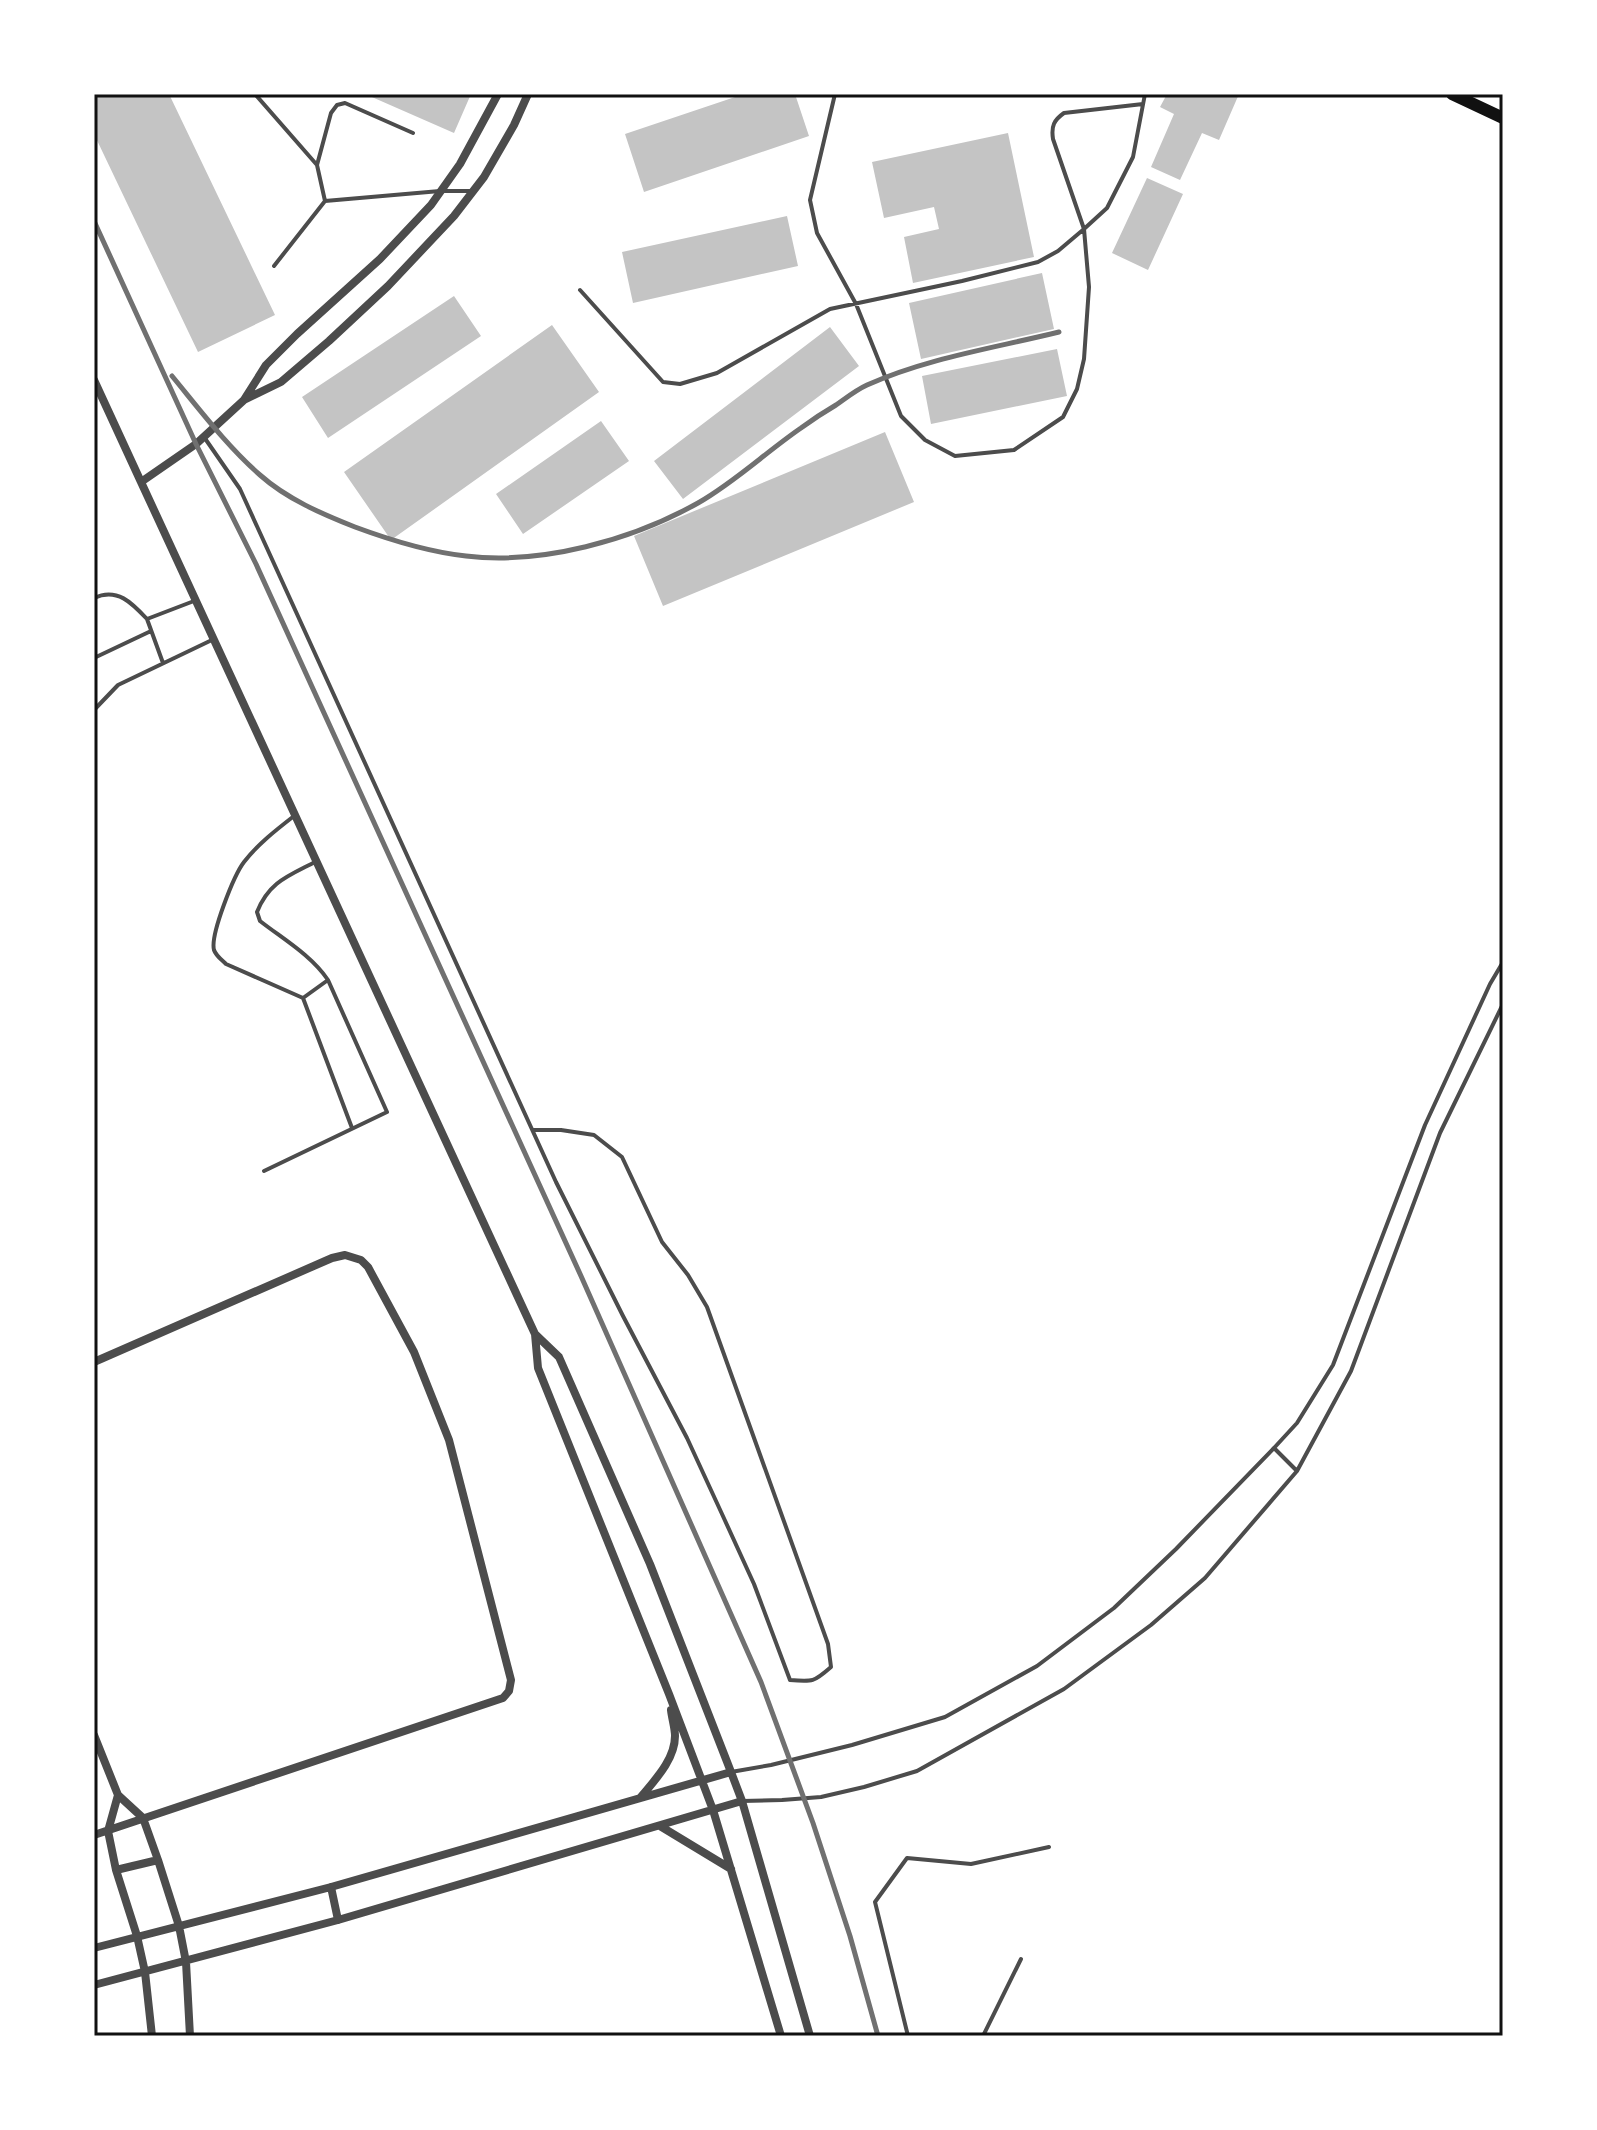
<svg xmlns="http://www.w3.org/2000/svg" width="1597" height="2130" viewBox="0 0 1597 2130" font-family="'Fira Sans Condensed',sans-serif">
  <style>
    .building { fill: #c4c4c4 }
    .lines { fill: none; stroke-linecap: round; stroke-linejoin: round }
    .service { stroke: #4c4c4c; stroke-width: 4 }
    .minor { stroke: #4c4c4c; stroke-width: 8 }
    .primary { stroke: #111; stroke-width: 12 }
    .rail { stroke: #707070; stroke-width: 5 }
    .neatline { fill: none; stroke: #111; stroke-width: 3 }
  </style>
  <rect width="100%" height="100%" fill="#fff"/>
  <path class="building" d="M 94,94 L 169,94 L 275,315 L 198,352 L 94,134 Z
    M 365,94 L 471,94 L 454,133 Z
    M 744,94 L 795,94 L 809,136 L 644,192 L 625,134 Z
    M 1167,94 L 1239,94 L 1219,140 L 1202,133 L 1180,180 L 1151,167 L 1174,114 L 1160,107 Z
    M 1008,133 L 1034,257 L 913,283 L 904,237 L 939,229 L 934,207 L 884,218 L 872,162 Z
    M 1147,178 L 1183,194 L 1148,270 L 1112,253 Z
    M 787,216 L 798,266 L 633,303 L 622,252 Z
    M 1042,273 L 1054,329 L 921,359 L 909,303 Z
    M 454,296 L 481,336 L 328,438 L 302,397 Z
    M 552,325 L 599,392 L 391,540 L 344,472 Z
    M 830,327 L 859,366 L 683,499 L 654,461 Z
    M 1057,349 L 1067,396 L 931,424 L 922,376 Z
    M 601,421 L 629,461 L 523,534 L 496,494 Z
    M 885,432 L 914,502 L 663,606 L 634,536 Z"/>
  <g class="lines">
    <path class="service" d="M 255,94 L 317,165 L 325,201 L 274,266
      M 1143,104 L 1064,113 C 1054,120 1051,126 1053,139 L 1084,229 L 1107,208 L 1133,157 L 1145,94
      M 317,165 L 331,113 L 337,105 L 345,103 L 413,133
      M 325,201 L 440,191 L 472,191
      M 580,290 L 663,382 L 680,384 L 717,373 L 830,309 L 962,281 L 1038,262 L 1058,251 L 1084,229 L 1089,287 L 1084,359 L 1077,389 L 1063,417 L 1014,450 L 955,456 L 925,440 L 901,416 L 856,304 L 817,233 L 810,200 L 835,94
      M 204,437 L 240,489 L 556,1182 L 623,1316 L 687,1438 L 722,1514 L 754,1584 L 790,1680 C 813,1682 814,1682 831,1667 L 828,1644 L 707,1307 L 688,1275 L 662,1242 L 622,1157 L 594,1135 L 561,1130 L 533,1130
      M 94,598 C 117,587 132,603 147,619 L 194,601
      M 147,619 L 163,663
      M 94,658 L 151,631
      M 94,710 L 118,685 L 214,639
      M 294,816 C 276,830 258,844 244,862 C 234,875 210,935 214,950 C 216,956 222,960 226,964 L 303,998 L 328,980 C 311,955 283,939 260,921 L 257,912 C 269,882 288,876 315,862
      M 303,998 L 352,1128
      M 264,1171 L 387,1112 L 328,980
      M 1274,1448 L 1297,1471
      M 731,1772 L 771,1765 L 852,1745 L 945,1717 L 1037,1666 L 1114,1608 L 1176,1549 L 1274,1448 L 1297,1423 L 1333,1365 L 1425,1125 L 1490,984 L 1503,962
      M 742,1801 L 782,1800 L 821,1797 L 864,1787 L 917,1771 L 1064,1689 L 1151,1625 L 1205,1578 L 1297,1471 L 1351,1371 L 1440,1133 L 1503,1004
      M 908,2036 L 875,1902 L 907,1858 L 971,1864 L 1049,1847
      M 983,2036 L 1021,1959"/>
    <path class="minor" d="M 498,94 L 460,164 L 431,205 L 380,259 L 297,334 L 266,365 L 244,400 L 196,444 L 141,482 L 535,1334 L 538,1368 L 669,1694 L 713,1810 L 781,2036
      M 94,380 L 141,482
      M 244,400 L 281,382 L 329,341 L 388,286 L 454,216 L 484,177 L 514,125 L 528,94
      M 536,1335 L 559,1357 L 650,1564 L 731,1772 L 742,1801 L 810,2036
      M 94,1362 L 332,1258 L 345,1255 L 361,1260 L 368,1267 L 414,1352 L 449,1440 L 511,1680 L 509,1691 L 503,1698 L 94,1835
      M 94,1735 L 118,1795 L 143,1818 L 158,1860 L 179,1926 L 186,1962 L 190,2036
      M 118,1795 L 108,1831 L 116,1870 L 137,1936 L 145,1972 L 152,2036
      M 640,1798 C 654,1781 675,1760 675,1736 C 675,1728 672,1719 671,1710
      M 660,1826 L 731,1869
      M 116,1870 L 158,1860
      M 331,1887 L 338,1920
      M 94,1948 L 331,1887 L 731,1772
      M 94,1985 L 338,1920 L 742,1801"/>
    <path class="primary" d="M 1452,94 L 1503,118"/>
    <path class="rail" d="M 94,221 L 196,444 L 256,564 L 581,1276 L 761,1682 L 813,1823 L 850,1936 L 878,2036
      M 172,376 C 200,410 227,446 260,475 C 287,499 322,514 355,527 C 390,540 429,552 466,556 C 542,565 632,540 698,503 C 735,482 766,452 801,428 C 812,420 824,412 836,405 C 846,398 856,390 867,385 C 927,358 994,348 1059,332"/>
  </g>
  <rect width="1597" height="2130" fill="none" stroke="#ffffff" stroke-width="192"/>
  <rect x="96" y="96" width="1405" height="1938" class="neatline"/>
</svg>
